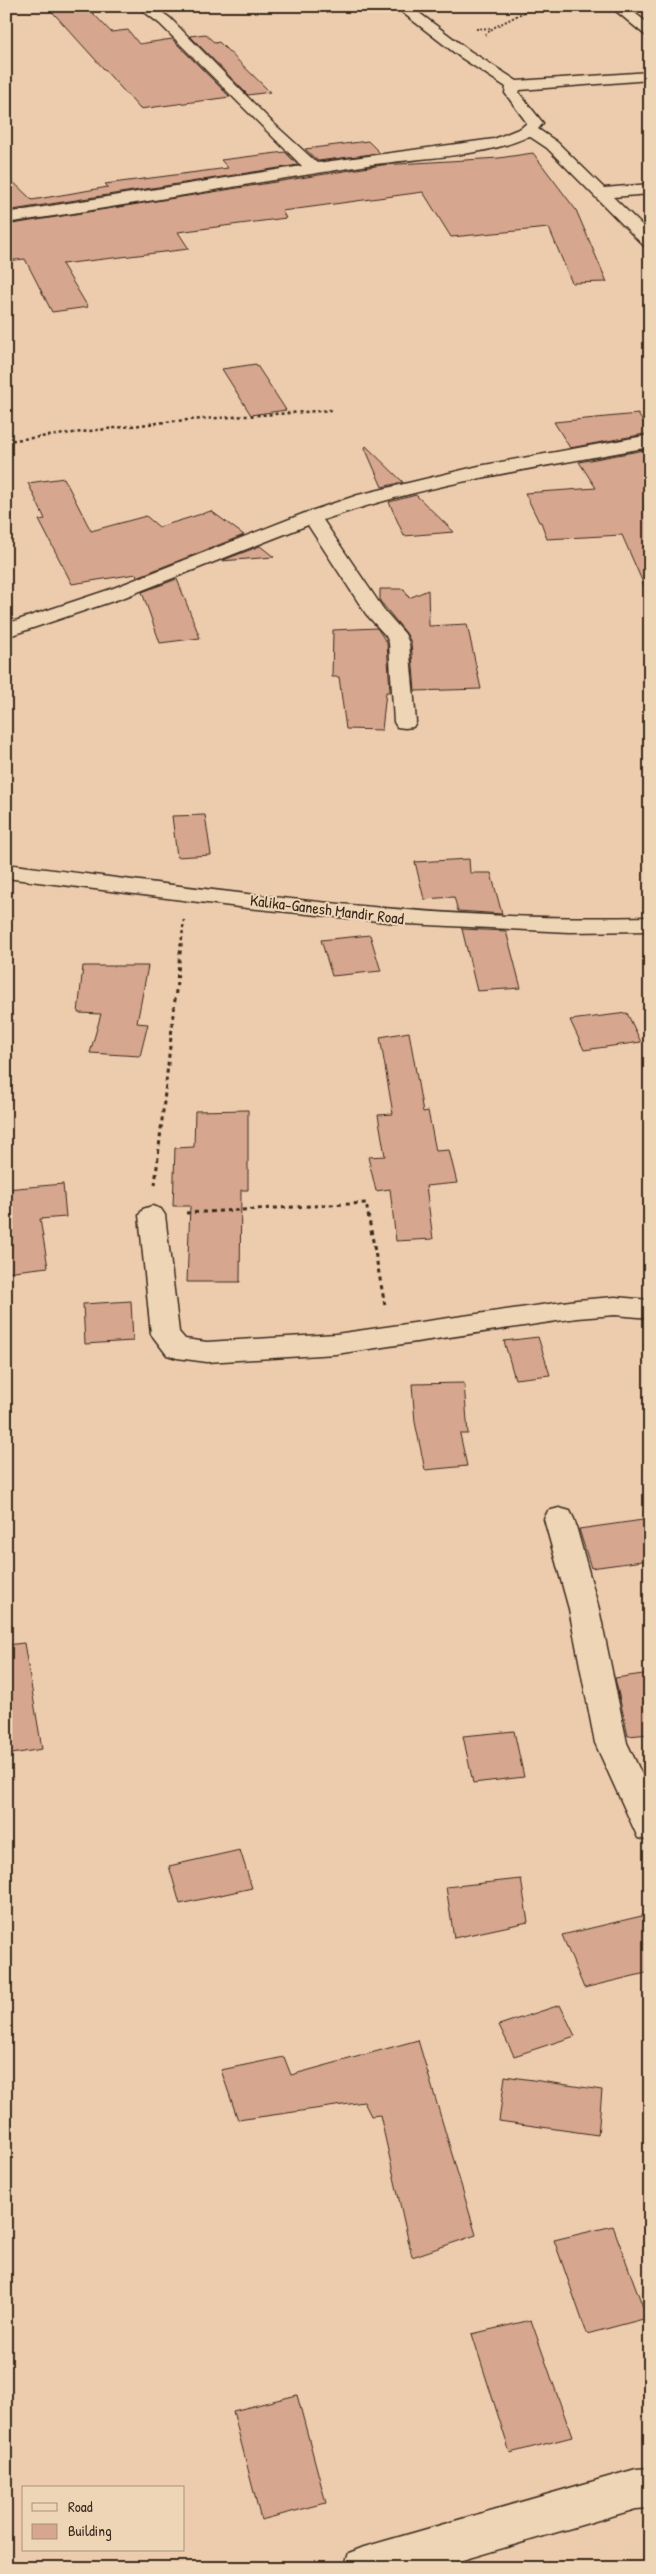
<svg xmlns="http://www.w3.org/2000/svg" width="656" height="2574" viewBox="0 0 656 2574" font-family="'Patrick Hand',sans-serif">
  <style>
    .building { fill: #d6a68e; stroke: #3b2a1e }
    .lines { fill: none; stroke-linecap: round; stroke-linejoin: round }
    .minor-casing { stroke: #3b2a1e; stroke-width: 3 }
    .path-far2 { stroke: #3b2a1e; stroke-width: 2; stroke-dasharray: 2 2; stroke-linecap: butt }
    .path-far1 { stroke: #3b2a1e; stroke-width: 2.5; stroke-dasharray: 3 3; stroke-linecap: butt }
    .path { stroke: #3b2a1e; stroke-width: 3; stroke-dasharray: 4 4; stroke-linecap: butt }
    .minor { fill: #eed5b6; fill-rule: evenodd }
    .labels { text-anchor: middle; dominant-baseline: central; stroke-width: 4; stroke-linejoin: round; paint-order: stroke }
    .street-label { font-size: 16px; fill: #3b2a1e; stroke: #eed5b6 }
  </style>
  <rect width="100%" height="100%" fill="#edccae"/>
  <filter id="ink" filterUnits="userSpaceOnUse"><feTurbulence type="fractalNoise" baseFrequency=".02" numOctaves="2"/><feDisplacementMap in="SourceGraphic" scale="10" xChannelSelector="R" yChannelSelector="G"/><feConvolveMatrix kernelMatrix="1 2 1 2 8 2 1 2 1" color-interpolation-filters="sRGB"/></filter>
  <g filter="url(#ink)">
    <path class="building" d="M 47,6 L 86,6 L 111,32 L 128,30 L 139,44 L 172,39 L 230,97 L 140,109 Z
      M 205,34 L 215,43 L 219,42 L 270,92 L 248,95 L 190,36 Z
      M 368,141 L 380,153 L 318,161 L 305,149 Z
      M 285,152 L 298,165 L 6,211 L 6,175 L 32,200 L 108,187 L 105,184 L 228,168 L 221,160 Z
      M 533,153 L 576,210 L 607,282 L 572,283 L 549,228 L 451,237 L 423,192 L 282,211 L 286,218 L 178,232 L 189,249 L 62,264 L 88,307 L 52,312 L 25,259 L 6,261 L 6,225 L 382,165 L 499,158 Z
      M 256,364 L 286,410 L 251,415 L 222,369 Z
      M 638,414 L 650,433 L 570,448 L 554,422 Z
      M 366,446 L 403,482 L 382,487 L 365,448 Z
      M 650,449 L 650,599 L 622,535 L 547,539 L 541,522 L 539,522 L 525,493 L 596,488 L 579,462 Z
      M 64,478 L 91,531 L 146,516 L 159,527 L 211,511 L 244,535 L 137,577 L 136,574 L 72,584 L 39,520 L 45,519 L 28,483 Z
      M 416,495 L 454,532 L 404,536 L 389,502 Z
      M 260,546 L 274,557 L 221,561 Z
      M 177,579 L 200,638 L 160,643 L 142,592 Z
      M 380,589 L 404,589 L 409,598 L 428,590 L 429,626 L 467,624 L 481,689 L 415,691 L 411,642 L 406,633 L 380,601 Z
      M 377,628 L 387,643 L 390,692 L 386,692 L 382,730 L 346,729 L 339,677 L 332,677 L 333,630 Z
      M 205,815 L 211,855 L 177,857 L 172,816 Z
      M 469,859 L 470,873 L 491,873 L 502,914 L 458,911 L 454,897 L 424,899 L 415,862 Z
      M 462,929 L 506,931 L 521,988 L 477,991 Z
      M 370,935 L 381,971 L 332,976 L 321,940 Z
      M 83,966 L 148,966 L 137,1023 L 148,1024 L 140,1056 L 90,1053 L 101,1014 L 78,1013 Z
      M 627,1013 L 641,1042 L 584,1050 L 570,1020 Z
      M 409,1032 L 423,1112 L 428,1111 L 436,1151 L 449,1150 L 457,1183 L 426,1186 L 433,1239 L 396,1241 L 390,1189 L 376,1191 L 368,1157 L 385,1156 L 378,1115 L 393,1114 L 380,1037 Z
      M 248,1110 L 248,1190 L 241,1190 L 240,1282 L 187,1282 L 190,1206 L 173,1206 L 175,1148 L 194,1147 L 195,1111 Z
      M 63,1184 L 66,1217 L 40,1219 L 48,1267 L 6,1272 L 6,1189 Z
      M 131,1301 L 133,1341 L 85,1344 L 83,1304 Z
      M 538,1337 L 550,1375 L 515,1379 L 504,1341 Z
      M 464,1383 L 468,1434 L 460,1434 L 467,1466 L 425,1470 L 415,1422 L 412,1384 Z
      M 650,1519 L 650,1560 L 591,1568 L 579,1529 Z
      M 24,1643 L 42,1749 L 6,1755 L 6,1645 Z
      M 650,1673 L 650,1734 L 628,1736 L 615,1678 Z
      M 514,1731 L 524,1777 L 473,1783 L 463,1736 Z
      M 240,1850 L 252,1888 L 180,1904 L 169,1866 Z
      M 521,1879 L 528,1922 L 454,1938 L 446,1887 Z
      M 650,1914 L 650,1972 L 584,1988 L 562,1935 Z
      M 560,2005 L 575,2036 L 514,2056 L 499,2025 Z
      M 418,2040 L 476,2235 L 412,2257 L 380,2115 L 371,2116 L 364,2102 L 238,2120 L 221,2070 L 284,2057 L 291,2075 Z
      M 505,2076 L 602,2090 L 598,2135 L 499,2121 Z
      M 613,2226 L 647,2318 L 587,2334 L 554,2240 Z
      M 531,2320 L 572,2437 L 510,2453 L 472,2334 Z
      M 297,2395 L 326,2503 L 261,2520 L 233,2411 Z"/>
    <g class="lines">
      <defs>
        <path id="minor" d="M 137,6 L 153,6 L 170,18 L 272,122 L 317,163 L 494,139 L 521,128 L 527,123 L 505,93 L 506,87 L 460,57 L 394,6 L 410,6 L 470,51 L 517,81 L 650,72 L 650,80 L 520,90 L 519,93 L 543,123 L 538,129 L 557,142 L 604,188 L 650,184 L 650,194 L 613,197 L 650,233 L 650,248 L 644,246 L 547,148 L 529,136 C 485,158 411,158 362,166 C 243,184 125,206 6,223 L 6,213 L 302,166 L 160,24 Z
          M 610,6 L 626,6 L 650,25 L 650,36 L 645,35 Z
          M 650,435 L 650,447 C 540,467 429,483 323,520 L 384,610 L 405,634 L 409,643 L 416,722 L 413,727 L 405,728 L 397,727 L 394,722 L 389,643 L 386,636 L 366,614 L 308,525 L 125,597 L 6,637 L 6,624 L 111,589 L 305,513 L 358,495 L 479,466 Z
          M 6,864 C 166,884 326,907 487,915 C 541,918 596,918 650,917 L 650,931 L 569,932 L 408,924 L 247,908 L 6,878 Z
          M 152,1206 L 161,1209 L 165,1215 L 179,1332 L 185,1339 L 207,1342 L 336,1334 L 577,1300 L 615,1297 L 650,1300 L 650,1318 L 615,1315 L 577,1318 L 336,1354 L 207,1362 L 177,1358 L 167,1355 L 151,1334 L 139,1215 L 143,1209 Z
          M 559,1508 L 570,1511 L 574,1519 L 599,1609 L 627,1743 L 650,1792 L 650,1841 L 638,1838 L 595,1743 L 569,1609 L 544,1519 L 548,1511 Z
          M 650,2468 L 650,2508 L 636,2509 L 435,2568 L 344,2568 L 349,2553 L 364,2547 L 636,2469 Z"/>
      </defs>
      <use href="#minor" class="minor-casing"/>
      <path class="path-far2" d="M 476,29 L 492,28
        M 485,35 L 493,28 L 536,6"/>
      <path class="path-far1" d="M 6,441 L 174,421 L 333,410
        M 181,946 L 184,920"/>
      <path class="path" d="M 155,1185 L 181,944
        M 186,1213 L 366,1203 L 385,1306"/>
      <use href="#minor" class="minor"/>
    </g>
  </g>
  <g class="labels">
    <g class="street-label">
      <text transform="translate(327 909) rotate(7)">Kalika-Ganesh Mandir Road</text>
    </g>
  </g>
  <rect width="656" height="2574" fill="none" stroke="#eed5b6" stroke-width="25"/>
  <rect x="12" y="12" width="631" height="2549" fill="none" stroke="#3b2a1e" stroke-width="2" filter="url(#ink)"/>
  <rect x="22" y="2486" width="162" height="65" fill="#eed5b6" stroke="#a69179"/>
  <rect x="32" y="2503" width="25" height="8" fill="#eed5b6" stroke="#a69179"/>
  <text x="68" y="2512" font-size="15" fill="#3b2a1e">Road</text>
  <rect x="32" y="2524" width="25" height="15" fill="#d6a68e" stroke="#a69179"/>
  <text x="68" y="2536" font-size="15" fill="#3b2a1e">Building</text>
</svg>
